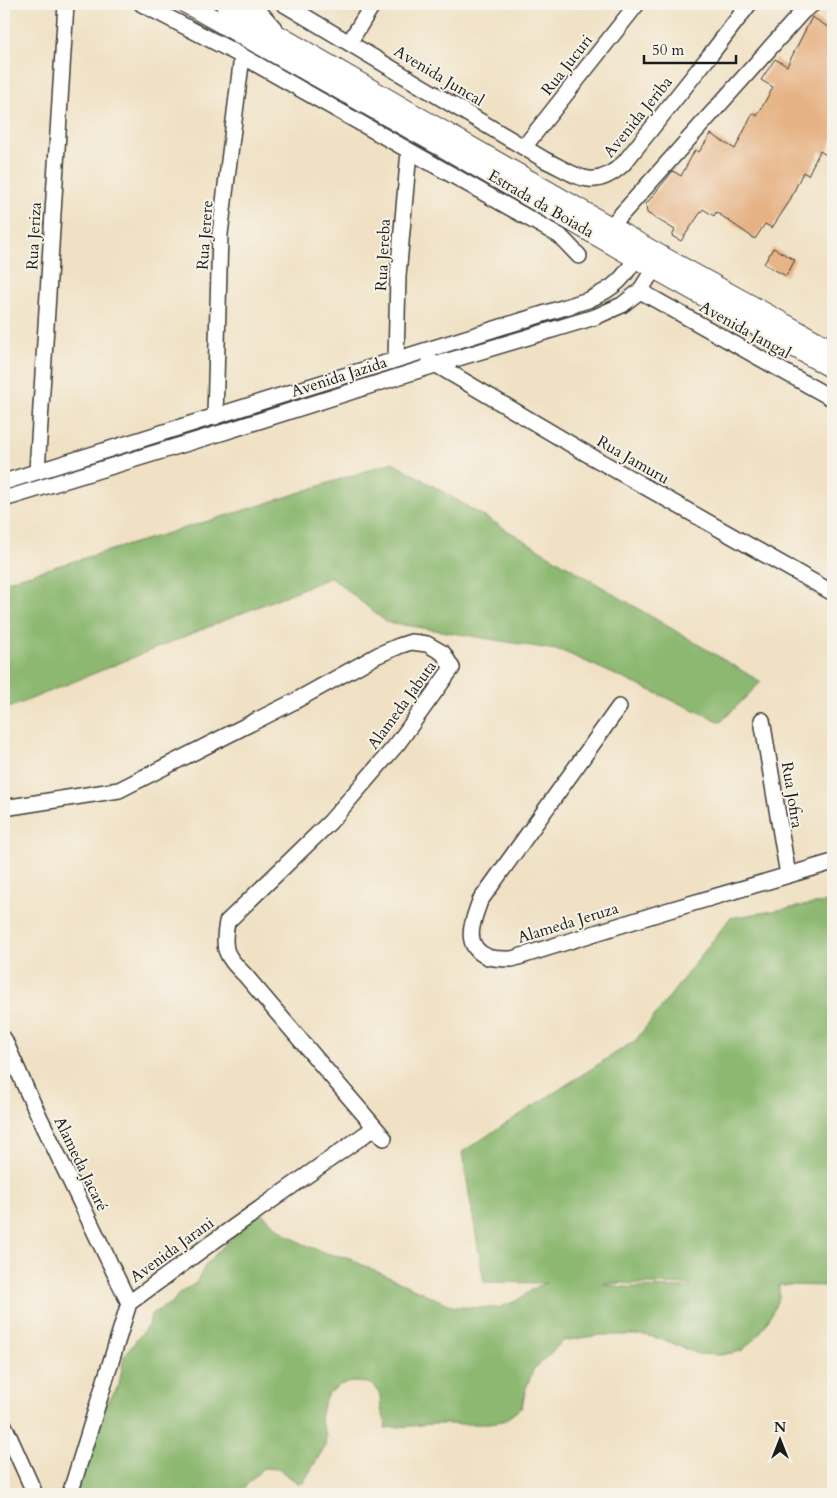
<svg xmlns="http://www.w3.org/2000/svg" width="837" height="1498" viewBox="0 0 837 1498" font-family="Cardo,serif">
  <style>
    .forest { fill: #8cb871; stroke: #546a46; fill-rule: evenodd }
    .building { fill: #e6b285 }
    .lines { fill: none; stroke-linecap: round; stroke-linejoin: round }
    .minor-casing { stroke: #3c3a35; stroke-width: 18 }
    .major-casing { stroke: #3c3a35; stroke-width: 21 }
    .minor { stroke: #fff; stroke-width: 15 }
    .major { stroke: #fff; stroke-width: 19 }
    .labels { text-anchor: middle; dominant-baseline: central; stroke-width: 4; stroke-linejoin: round; paint-order: stroke }
    .street-label { font-size: 16px; fill: #1c1c1c; stroke: #f7f3e8 }
  </style>
  <rect width="100%" height="100%" fill="#f7f3e8"/>
  <filter id="ink" filterUnits="userSpaceOnUse"><feTurbulence type="fractalNoise" baseFrequency=".02" numOctaves="2"/><feDisplacementMap in="SourceGraphic" scale="10" xChannelSelector="R" yChannelSelector="G"/><feConvolveMatrix kernelMatrix="1 2 1 2 8 2 1 2 1" color-interpolation-filters="sRGB"/></filter>
  <filter id="wash" filterUnits="userSpaceOnUse"><feTurbulence type="fractalNoise" baseFrequency=".0096" numOctaves="4" result="noise"/><feDisplacementMap in="SourceGraphic" scale="20" xChannelSelector="R" yChannelSelector="G"/><feGaussianBlur stdDeviation="1.12" result="paint"/><feColorMatrix in="noise" values="0 0 0 0 0 0 0 0 0 0 0 0 0 0 0 0 0 1.4 0 .05"/><feComposite in="paint" operator="in"/></filter>
  <g filter="url(#wash)">
    <rect width="100%" height="100%" fill="#f0e1c4"/>
    <path class="forest" d="M 393,462 L 761,682 L 721,722 L 562,651 L 386,622 L 331,577 L 4,710 L 4,582 L 255,507 Z
      M 833,901 L 833,1286 L 779,1285 L 779,1297 L 771,1315 L 760,1333 L 742,1351 L 720,1355 L 698,1354 L 662,1339 L 643,1335 L 600,1335 L 563,1341 L 533,1370 L 526,1388 L 522,1407 L 504,1421 L 482,1424 L 434,1424 L 385,1428 L 386,1424 L 381,1409 L 380,1395 L 374,1386 L 368,1383 L 352,1382 L 339,1385 L 328,1394 L 323,1404 L 320,1420 L 326,1436 L 325,1446 L 303,1483 L 298,1483 L 278,1469 L 263,1468 L 238,1494 L 202,1494 L 195,1490 L 191,1494 L 72,1494 L 94,1423 L 119,1385 L 124,1356 L 149,1324 L 151,1314 L 173,1302 L 179,1293 L 196,1283 L 206,1264 L 243,1226 L 262,1213 C 282,1234 303,1246 330,1254 C 339,1257 350,1255 356,1262 L 454,1307 L 498,1308 L 516,1301 L 538,1286 L 547,1283 L 484,1282 L 462,1152 L 636,1040 L 730,918 ZM 604,1284 L 604,1283 L 691,1285 L 688,1288 L 622,1287 Z"/>
    <g id="blocks">
      <path class="building" d="M 812,17 L 833,30 L 833,138 L 826,155 L 820,151 L 808,175 L 803,172 L 789,202 L 772,228 L 765,224 L 755,239 L 716,212 L 714,216 L 703,209 L 681,241 L 672,236 L 675,230 L 647,213 L 646,204 L 673,171 L 681,176 L 695,150 L 699,152 L 711,134 L 735,149 L 753,113 L 757,116 L 773,87 L 761,80 L 775,59 L 787,66 Z
        M 773,248 L 795,260 L 786,276 L 764,264 Z"/>
    </g>
  </g>
  <g filter="url(#ink)">
    <use href="#blocks" fill-opacity="0" stroke="#3c3a35" stroke-width="1"/>
    <g class="lines">
      <defs>
        <path id="minor" d="M 142,4 L 242,56 L 560,236 L 579,256
          M 256,4 L 258,10 L 274,28
          M 284,4 L 545,160 C 577,175 593,193 624,163 L 711,54 L 749,4
          M 349,43 L 373,4
          M 524,147 L 637,4
          M 611,226 L 803,11 L 813,4
          M 640,291 L 833,399
          M 396,360 L 398,276 L 409,151
          M 430,361 L 589,455 L 833,593
          M 215,417 L 220,234 L 242,56
          M 37,471 L 66,4
          M 4,482 L 588,300 C 617,287 625,278 640,250
          M 4,499 L 224,432 L 435,365 L 595,317 L 622,305 L 640,291 L 660,259
          M 619,707 L 480,901 C 473,920 461,946 488,957 C 494,959 504,959 512,959 L 666,911 L 833,862
          M 762,720 L 788,875
          M 4,808 L 119,790 L 295,701 L 378,655 L 399,646 L 411,642 L 427,644 L 443,653 L 452,668 L 398,743 L 330,822 L 227,922 C 222,950 225,955 245,975 L 384,1138
          M 4,1039 L 28,1093 L 129,1303
          M 4,1425 L 35,1494
          M 70,1494 L 129,1303 L 207,1246 L 374,1128"/>
        <path id="major" d="M 187,4 L 444,148 L 635,258 L 833,369
          M 225,4 L 421,118 L 662,256 L 833,350"/>
      </defs>
      <use href="#minor" class="minor-casing"/>
      <use href="#major" class="major-casing"/>
      <use href="#minor" class="minor"/>
      <use href="#major" class="major"/>
    </g>
  </g>
  <g class="labels">
    <g class="street-label">
      <text transform="translate(567 65) rotate(-52)">Rua Jucuri</text>
      <text transform="translate(439 76) rotate(31)">Avenida Juncal</text>
      <text transform="translate(638 117) rotate(-51)">Avenida Jeriba</text>
      <text transform="translate(541 204) rotate(30)">Estrada da Boiada</text>
      <text transform="translate(205 235) rotate(-86)">Rua Jerere</text>
      <text transform="translate(34 236) rotate(-87)">Rua Jeriza</text>
      <text transform="translate(383 255) rotate(-87)">Rua Jereba</text>
      <text transform="translate(745 330) rotate(29)">Avenida Jangal</text>
      <text transform="translate(339 377) rotate(-18)">Avenida Jazida</text>
      <text transform="translate(633 460) rotate(30)">Rua Jamuru</text>
      <text transform="translate(402 705) rotate(-54)">Alameda Jabuta</text>
      <text transform="translate(792 795) rotate(81)">Rua Jofira</text>
      <text transform="translate(568 923) rotate(-17)">Alameda Jeruza</text>
      <text transform="translate(81 1164) rotate(64)">Alameda Jacaré</text>
      <text transform="translate(172 1250) rotate(-36)">Avenida Jarani</text>
    </g>
  </g>
  <rect width="837" height="1498" fill="none" stroke="#f7f3e8" stroke-width="20"/>
  <g transform="translate(780 1440)" stroke="#f7f3e8" stroke-width="4" paint-order="stroke">
  <path d="M0-4L9 19L0 12L-9 19Z" fill="#1c1c1c"/>
  <text y="-8" font-size="14" font-weight="bold" text-anchor="middle" fill="#1c1c1c">N</text>
  </g>
  <path d="M644 55v8h92v-8" fill="none" stroke="#1c1c1c" stroke-width="2.5"/>
  <text x="652" y="55" font-size="15" fill="#1c1c1c" stroke="#f7f3e8" stroke-width="4" paint-order="stroke">50 m</text>
</svg>
